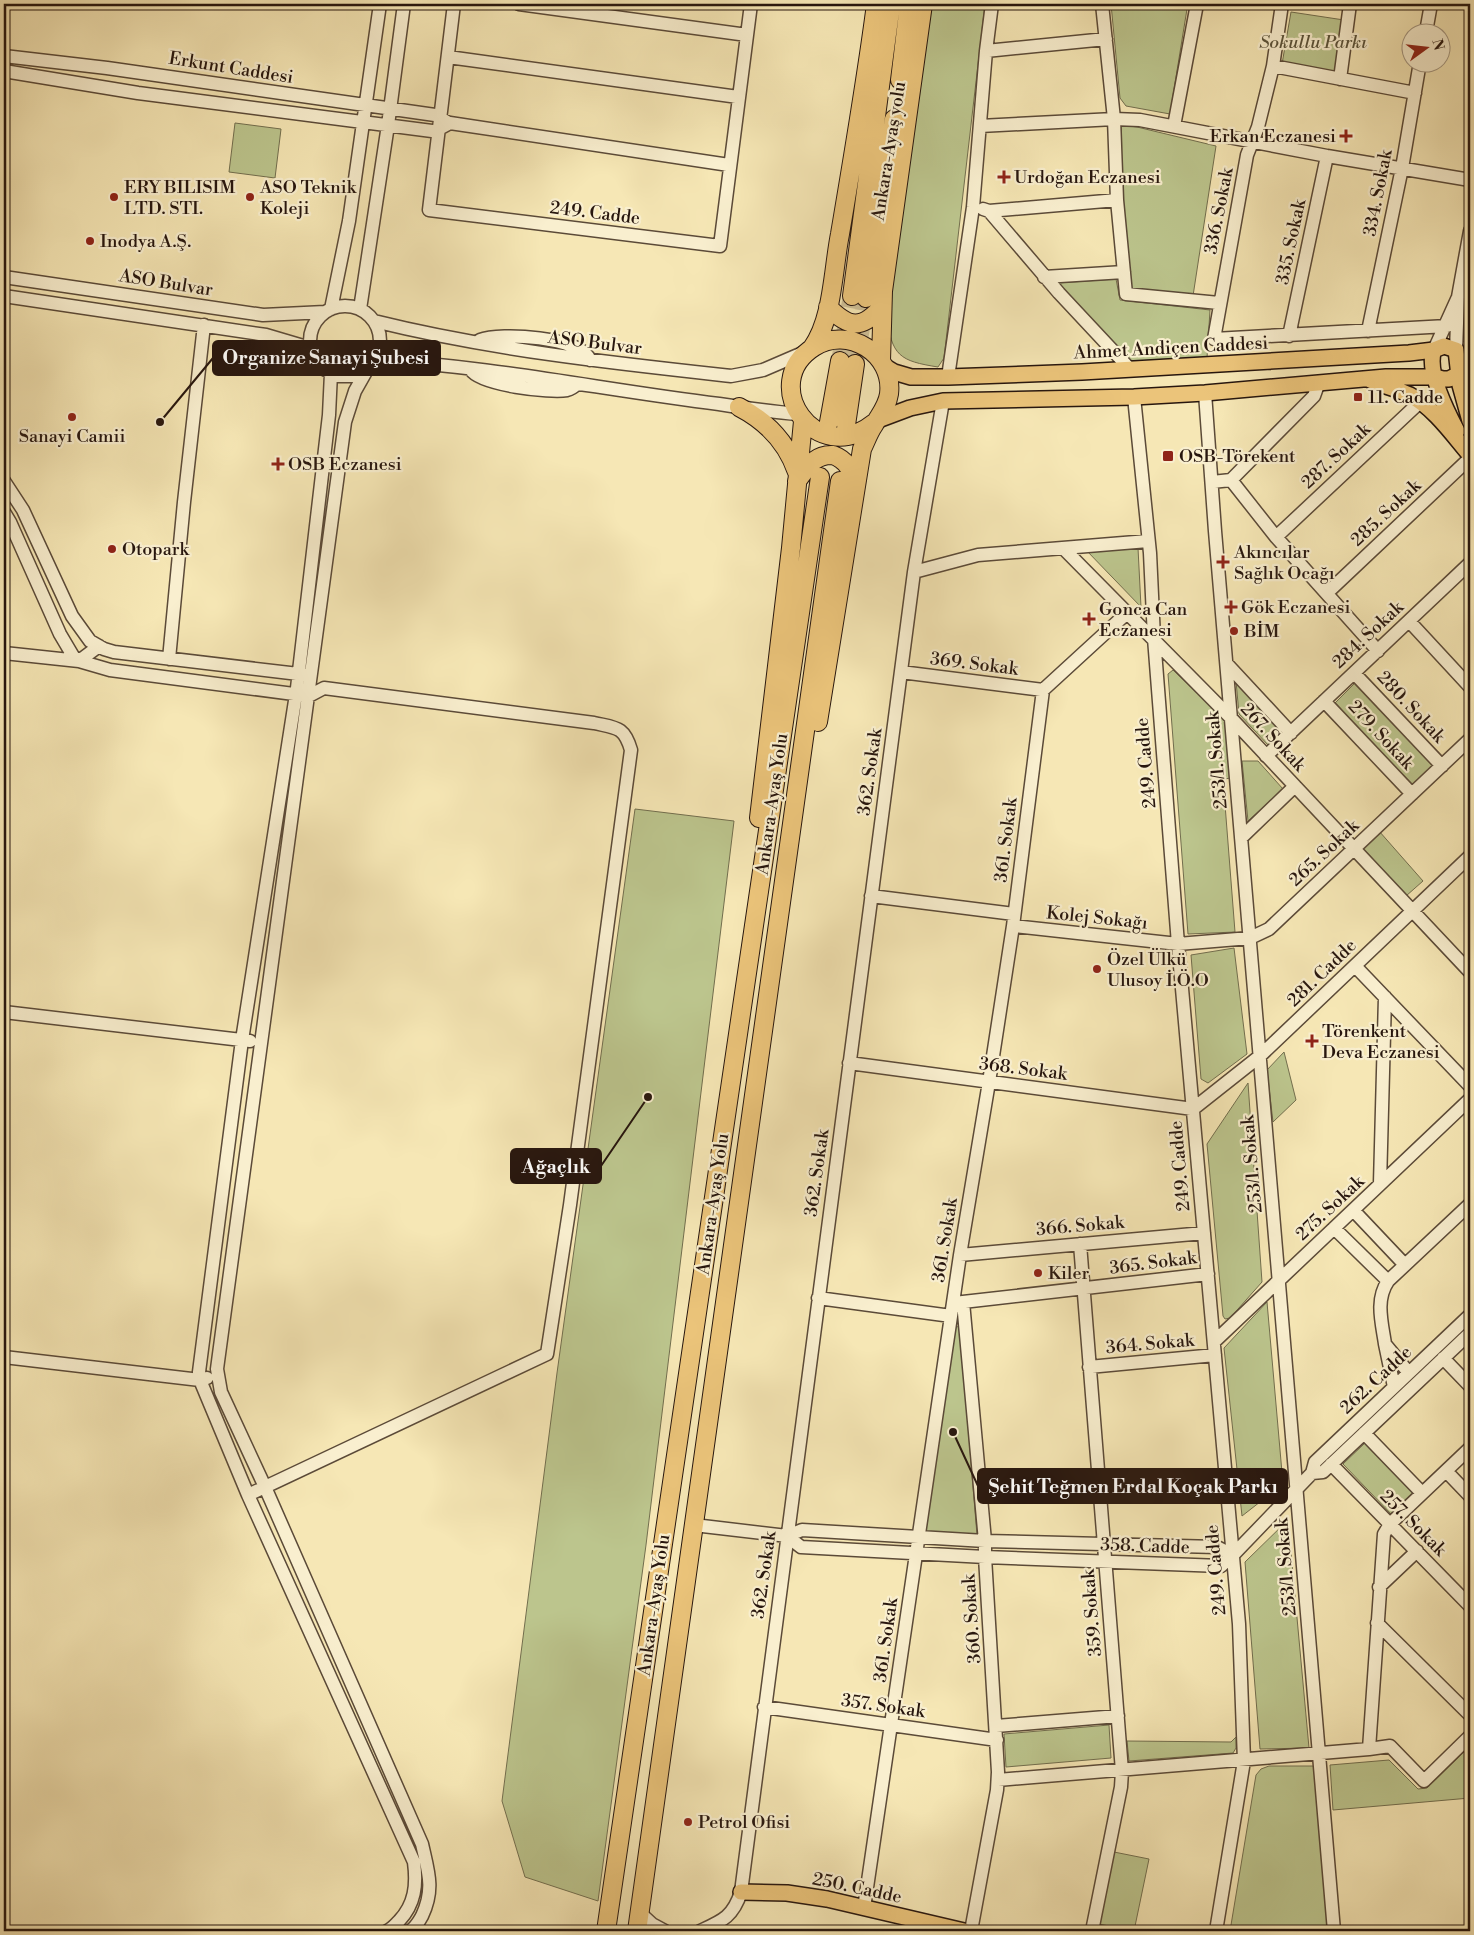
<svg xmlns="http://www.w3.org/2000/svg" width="1474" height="1935" viewBox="0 0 1474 1935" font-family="'Libre Bodoni',serif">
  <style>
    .green { fill: #bcc58d; stroke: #726e4e }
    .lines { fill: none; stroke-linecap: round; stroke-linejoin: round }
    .highway-tunnel { stroke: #cdbd94; stroke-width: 18; stroke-dasharray: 18 9; stroke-linecap: butt }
    .minor-casing { stroke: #5b4a38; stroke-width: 15 }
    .major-casing { stroke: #27160e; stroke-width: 18 }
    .highway-casing { stroke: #27160e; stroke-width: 20 }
    .minor { stroke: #f9efcf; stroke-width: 12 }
    .major { stroke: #ebc47a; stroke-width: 15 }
    .highway { stroke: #ebc47a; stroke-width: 18 }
    .poi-dot { fill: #8f2418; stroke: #f9efcf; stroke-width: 2 }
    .labels { text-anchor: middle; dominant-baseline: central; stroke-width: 4.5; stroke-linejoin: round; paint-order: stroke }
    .park-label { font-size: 18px; font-style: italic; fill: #5b533a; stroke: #f9efcf }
    .street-label { font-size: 18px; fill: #27160e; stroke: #f9efcf }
    .poi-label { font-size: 18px; fill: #27160e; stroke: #f9efcf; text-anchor: start }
    .leader { fill: none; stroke: #27160e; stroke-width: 2 }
    .callout-dot { fill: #27160e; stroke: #f9efcf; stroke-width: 2 }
    .callout { fill: #27160e; stroke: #27160e; stroke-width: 2 }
    .callout-label { font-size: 19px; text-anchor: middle; font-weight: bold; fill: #fff }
  </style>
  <rect width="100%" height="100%" fill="#f6e7b5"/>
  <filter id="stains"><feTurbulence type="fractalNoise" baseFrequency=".004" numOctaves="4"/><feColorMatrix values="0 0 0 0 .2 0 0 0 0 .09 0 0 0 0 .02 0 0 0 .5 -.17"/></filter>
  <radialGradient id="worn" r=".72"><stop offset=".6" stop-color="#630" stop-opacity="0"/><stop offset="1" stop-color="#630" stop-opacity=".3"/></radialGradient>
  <path class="green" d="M 930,4 L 985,4 L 944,358 L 938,367 C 900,361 891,356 887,315 Z
    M 1111,4 L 1161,4 L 1162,7 L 1187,9 L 1170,114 L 1126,106 L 1120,98 Z
    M 1291,12 L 1344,20 L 1336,73 L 1282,64 Z
    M 235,123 L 281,129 L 275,178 L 229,172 Z
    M 1121,125 L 1137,127 L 1216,146 L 1193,296 L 1130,289 L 1122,195 Z
    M 1116,279 L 1120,300 L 1210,310 L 1207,358 L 1131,362 L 1057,283 Z
    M 1470,292 L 1470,342 L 1469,344 L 1460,340 Z
    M 1138,548 L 1141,607 L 1086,550 Z
    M 1173,670 L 1223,718 L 1228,729 L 1232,778 L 1223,779 L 1235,932 L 1188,934 L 1168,674 Z
    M 1236,681 L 1282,732 L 1268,745 L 1239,714 Z
    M 1355,683 L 1434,764 L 1413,785 L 1334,704 Z
    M 1242,761 L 1258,761 L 1283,789 L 1248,821 Z
    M 635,809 L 734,821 L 646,1545 L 598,1901 L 525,1877 L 502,1801 L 557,1373 Z
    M 1379,831 L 1423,881 L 1406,896 L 1362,847 Z
    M 1234,948 L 1247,1054 L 1208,1083 L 1201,1079 L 1191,955 Z
    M 1284,1052 L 1296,1100 L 1273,1122 L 1267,1070 Z
    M 1248,1083 L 1262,1282 L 1230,1318 L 1225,1319 L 1223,1316 L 1207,1144 Z
    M 1267,1302 L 1283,1484 L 1242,1516 L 1224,1348 Z
    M 956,1326 L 960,1328 L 977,1535 L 924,1534 Z
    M 1365,1443 L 1413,1493 L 1391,1514 L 1343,1464 Z
    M 1288,1520 L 1309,1748 L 1260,1749 L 1245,1562 Z
    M 1109,1725 L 1111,1758 L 1006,1767 L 1004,1734 Z
    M 1236,1737 L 1236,1748 L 1233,1753 L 1129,1761 L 1127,1741 L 1231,1742 Z
    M 1470,1746 L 1470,1798 L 1333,1810 L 1330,1765 L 1389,1760 L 1418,1789 L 1427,1788 Z
    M 1269,1766 L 1315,1766 L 1331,1926 L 1276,1931 L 1230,1931 L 1256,1775 L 1261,1769 Z
    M 1114,1852 L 1149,1859 L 1134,1931 L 1099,1924 Z"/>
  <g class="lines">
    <path class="highway-tunnel" d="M 840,361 L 852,296
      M 855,364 L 866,298"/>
    <defs>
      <path id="minor" d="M 454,4 L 429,210 L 720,246 L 751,4
        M 519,4 L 747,35
        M 1102,4 L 1114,119 L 1117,200 L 1126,294 L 1219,303
        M 1282,4 L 1273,66 L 1258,127 L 1247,155 L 1214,339 L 1447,326
        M 1426,32 L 1431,4
        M 986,51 L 1106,39
        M 4,56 L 107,68 L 435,115 L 447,122
        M 448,57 L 738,97
        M 1273,66 L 1415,93
        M 4,71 L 138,93 L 432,131 L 439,129 L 450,123 L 729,165
        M 1340,79 L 1350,4
        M 980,126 L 1114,119 L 1140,120 L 1327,156 L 1470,180
        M 1174,126 L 1197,4
        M 983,209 L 989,211 L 1117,200
        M 989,211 L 1059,293 L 1130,369
        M 4,277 L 263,315 L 325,312
        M 1044,277 L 1124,272
        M 4,296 L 266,335 L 310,348
        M 1458,297 L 1470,231
        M310 341a35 35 0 1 1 70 0a35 35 0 1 1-70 0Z
        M 331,309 L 349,221 L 380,4
        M 360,309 L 388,125 L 404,4
        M 374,321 C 491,350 612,363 731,376 L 763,370 L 805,352
        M 1368,331 L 1402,168 L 1420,62
        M 1289,336 L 1327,156
        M 480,340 C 500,332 582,337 590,360
        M 1434,350 L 1458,297 L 1456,350
        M 375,360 C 491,366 604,390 719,404 C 745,408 772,412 798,414
        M 1459,361 L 1470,360
        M 368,368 L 355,391 L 345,422 C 304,738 258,1053 217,1369 L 221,1392 L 265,1487 L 422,1844 C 428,1871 435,1889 422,1916 C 418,1923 416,1927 410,1931
        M 471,370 C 480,385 550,393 567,390 C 571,389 574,387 577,384
        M 331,373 L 329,415 L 297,688 L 242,1040 L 199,1372 L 200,1380 L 248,1495 L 414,1862 C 417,1885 415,1904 399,1921 C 395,1925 392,1929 387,1931
        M 948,377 L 973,207 L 986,51 L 992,4
        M 1205,393 L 1215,531 L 1334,1931
        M 1134,397 L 1150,553 L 1154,638 L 1178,944 L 1239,1624 L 1244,1761 L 1216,1931
        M 1231,480 L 1276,537 L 1378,651
        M 4,481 L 23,510 L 72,616 L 90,641 L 104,649 L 114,652 L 307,675
        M 1212,482 L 1231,480 L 1314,396 L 1319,382
        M 4,512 L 10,522 L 60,634 L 73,656 L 79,661 L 110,670 L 309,696 L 324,688 L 594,723 C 616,728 624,726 631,750 L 570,1205 L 547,1354 L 248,1495
        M 1276,537 L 1420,402
        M 1063,548 L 1231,718 L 1470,972
        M 914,572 L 978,555 L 1148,541
        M 1327,593 L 1470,458
        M 1409,621 L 1470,687
        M 4,653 L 79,661 L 99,646
        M 169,659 L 184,502 L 204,325
        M 1227,664 L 1291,733
        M 901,672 L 1043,690
        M 1354,673 L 1442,766
        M 1324,701 L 1412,794
        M 1266,756 L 1470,563
        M 1241,838 L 1295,786
        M 871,896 L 1014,914
        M 1013,926 L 1178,944 L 1250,938 L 1269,929 L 1470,739
        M 1355,966 L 1470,1086
        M 4,1012 L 250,1041
        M 849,1063 L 1193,1109 L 1260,1056 L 1470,856
        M 1380,1184 L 1385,997
        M 1353,1210 L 1405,1265
        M 1334,1228 L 1388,1281 C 1375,1300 1382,1323 1385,1344
        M 1080,1244 L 1122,1771 L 1121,1787 L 1092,1931
        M 960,1255 L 1204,1233
        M 1388,1281 L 1470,1204
        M 818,1298 L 951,1316
        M 963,1302 L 985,1541 L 985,1557 L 998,1772 L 997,1790 L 971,1931
        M 954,1303 L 1208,1274
        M 1214,1342 L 1470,1099
        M 4,1357 L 200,1380 L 207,1378
        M 1443,1358 L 1470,1386
        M 1089,1367 L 1215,1355
        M 1394,1387 L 1385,1344 L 1409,1373
        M 1364,1433 L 1422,1493
        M 1470,1448 L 1390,1524 L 1384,1534 L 1369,1749 L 1390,1746 L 1424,1781 L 1470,1736
        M 1331,1464 L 1470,1606
        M 1446,1471 L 1470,1496
        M 1312,1473 L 1323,1472 L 1470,1333
        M 694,1525 L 787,1536
        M 1233,1555 L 1217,1547 L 985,1541 L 802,1530 L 787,1536 L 801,1547 L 985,1557 L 1221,1566 L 1233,1555 L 1312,1473 L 1315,1462 L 1470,1315
        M 1379,1587 L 1417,1551
        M 1377,1623 L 1470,1715
        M 764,1707 L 997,1740
        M 996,1726 L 1118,1716
        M 998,1780 L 1369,1749
        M 864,1908 L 960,1255 L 989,1082 L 1013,926 L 1043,690 L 1127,613
        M 640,1913 L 652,1924 L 665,1931
        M 700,1931 C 722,1921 733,1917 741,1892 L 914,572 L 943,401"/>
      <path id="major" d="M 1434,350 C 1426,370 1447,412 1457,431
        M 884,366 L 894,372 L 911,377 L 948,377 L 1082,372 L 1409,353 L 1434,350 L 1444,346 L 1456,350 L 1460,385 L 1470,421
        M 1370,380 C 1383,386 1397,389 1410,395 C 1435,409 1452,434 1470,455
        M 878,420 L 910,408 L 943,401 L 1134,397 L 1205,393 L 1386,377 L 1435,377 L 1443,379 L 1449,379 L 1459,374
        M 741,1892 L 787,1893 L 827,1899 L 964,1931"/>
      <path id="highway" d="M 900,80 L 909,4
        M 852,296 L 891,4
        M 866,298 L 894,119
        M 828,307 C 849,328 861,330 882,307
        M 812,348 C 833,319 833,269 840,234 C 853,157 866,81 876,4
        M 881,361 L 883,291 L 923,4
        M 739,407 C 766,421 787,443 797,472
        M 829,422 L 840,361
        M 846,425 L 855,364
        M 797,481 C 807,468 814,454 833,455 C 847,460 851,470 856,483
        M 818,722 L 862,449 C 866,441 869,432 874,425 C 880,414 887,407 889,394 C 894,354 848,325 814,347 C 757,383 816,470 874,423
        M 759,818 L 791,548 L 803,421
        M 606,1931 L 820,477
        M 637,1931 L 840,481"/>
    </defs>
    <use href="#minor" class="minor-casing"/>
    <use href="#major" class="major-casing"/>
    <use href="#highway" class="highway-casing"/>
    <use href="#minor" class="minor"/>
    <use href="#major" class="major"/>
    <use href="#highway" class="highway"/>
  </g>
  <g class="poi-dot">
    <path d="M1343.5 128.5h5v5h5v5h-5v5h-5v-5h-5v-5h5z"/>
    <path d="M1001.5 169.5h5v5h5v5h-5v5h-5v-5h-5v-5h5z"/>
    <circle cx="114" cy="197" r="5"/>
    <circle cx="250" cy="197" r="5"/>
    <circle cx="90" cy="241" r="5"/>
    <rect x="1353" y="392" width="10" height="10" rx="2.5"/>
    <circle cx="72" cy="417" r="5"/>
    <rect x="1162" y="450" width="12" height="12" rx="2.5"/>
    <path d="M275.5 456.5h5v5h5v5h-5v5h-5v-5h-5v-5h5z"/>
    <circle cx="112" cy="549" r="5"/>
    <path d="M1220.5 554.5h5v5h5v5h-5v5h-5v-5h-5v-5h5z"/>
    <path d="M1228.5 599.5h5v5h5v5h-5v5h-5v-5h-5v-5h5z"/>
    <path d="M1086.5 611.5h5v5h5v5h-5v5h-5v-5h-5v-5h5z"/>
    <circle cx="1234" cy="631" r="5"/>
    <circle cx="1097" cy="969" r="5"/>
    <path d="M1309.5 1033.5h5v5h5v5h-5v5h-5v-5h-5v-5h5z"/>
    <circle cx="1038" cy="1273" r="5"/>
    <circle cx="688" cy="1822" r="5"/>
  </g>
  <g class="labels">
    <g class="park-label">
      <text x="1313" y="42">Sokullu Parkı</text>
    </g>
    <g class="street-label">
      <text transform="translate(231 68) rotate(9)">Erkunt Caddesi</text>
      <text transform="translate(889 151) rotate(-81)">Ankara-Ayaş yolu</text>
      <text transform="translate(1378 193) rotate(-79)">334. Sokak</text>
      <text transform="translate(1219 211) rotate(-79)">336. Sokak</text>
      <text transform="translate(595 213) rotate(7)">249. Cadde</text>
      <text transform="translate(1291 242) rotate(-78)">335. Sokak</text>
      <text transform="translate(166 283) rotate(9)">ASO Bulvar</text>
      <text transform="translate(595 343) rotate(7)">ASO Bulvar</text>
      <text transform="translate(1171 348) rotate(-3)">Ahmet Andiçen Caddesi</text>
      <text transform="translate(1336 456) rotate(-43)">287. Sokak</text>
      <text transform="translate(1386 513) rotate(-43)">285. Sokak</text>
      <text transform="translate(1368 635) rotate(-43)">284. Sokak</text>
      <text transform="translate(974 664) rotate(7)">369. Sokak</text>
      <text transform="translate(1411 707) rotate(47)">280. Sokak</text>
      <text transform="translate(1381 735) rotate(47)">279. Sokak</text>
      <text transform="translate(1273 737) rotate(47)">267. Sokak</text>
      <text transform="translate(1217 760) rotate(-95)">253/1. Sokak</text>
      <text transform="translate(1146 763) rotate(-95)">249. Cadde</text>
      <text transform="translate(870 772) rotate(-82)">362. Sokak</text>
      <text transform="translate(772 804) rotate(-82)">Ankara-Ayaş Yolu</text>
      <text transform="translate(1006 840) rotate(-83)">361. Sokak</text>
      <text transform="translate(1324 853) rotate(-43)">265. Sokak</text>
      <text transform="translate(1097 918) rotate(6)">Kolej Sokağı</text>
      <text transform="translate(1322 973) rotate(-44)">281. Cadde</text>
      <text transform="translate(1023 1069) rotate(7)">368. Sokak</text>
      <text transform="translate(1252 1164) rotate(-95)">253/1. Sokak</text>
      <text transform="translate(1180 1166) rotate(-95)">249. Cadde</text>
      <text transform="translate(817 1173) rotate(-82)">362. Sokak</text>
      <text transform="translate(713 1204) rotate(-82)">Ankara-Ayaş Yolu</text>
      <text transform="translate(1330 1208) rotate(-43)">275. Sokak</text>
      <text transform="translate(1080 1226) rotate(-5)">366. Sokak</text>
      <text transform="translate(945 1240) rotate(-81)">361. Sokak</text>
      <text transform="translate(1153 1263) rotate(-7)">365. Sokak</text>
      <text transform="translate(1150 1344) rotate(-5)">364. Sokak</text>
      <text transform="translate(1376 1380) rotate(-43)">262. Cadde</text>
      <text transform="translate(1413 1523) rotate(45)">257. Sokak</text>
      <text transform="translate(1145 1546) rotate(2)">358. Cadde</text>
      <text transform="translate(1286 1567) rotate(-95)">253/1. Sokak</text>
      <text transform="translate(1216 1570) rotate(-95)">249. Cadde</text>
      <text transform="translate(764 1575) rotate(-82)">362. Sokak</text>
      <text transform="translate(654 1605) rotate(-82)">Ankara-Ayaş Yolu</text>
      <text transform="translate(1092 1613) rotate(-95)">359. Sokak</text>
      <text transform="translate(972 1619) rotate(-94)">360. Sokak</text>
      <text transform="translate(886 1640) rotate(-82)">361. Sokak</text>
      <text transform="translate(883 1706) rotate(8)">357. Sokak</text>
      <text transform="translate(857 1888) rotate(12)">250. Cadde</text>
    </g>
    <g class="poi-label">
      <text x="1336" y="136" text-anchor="end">Erkan Eczanesi</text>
      <text x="1014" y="177">Urdoğan Eczanesi</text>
      <text x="124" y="187">ERY BILISIM<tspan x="124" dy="21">LTD. STI.</tspan></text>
      <text x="260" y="187">ASO Teknik<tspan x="260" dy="21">Koleji</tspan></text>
      <text x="100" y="241">Inodya A.Ş.</text>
      <text x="1368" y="397">11. Cadde</text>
      <text x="72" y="436" text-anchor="middle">Sanayi Camii</text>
      <text x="1179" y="456">OSB-Törekent</text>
      <text x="288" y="464">OSB Eczanesi</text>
      <text x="122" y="549">Otopark</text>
      <text x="1234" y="552">Akıncılar<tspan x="1234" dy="21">Sağlık Ocağı</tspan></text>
      <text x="1241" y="607">Gök Eczanesi</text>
      <text x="1099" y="609">Gonca Can<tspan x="1099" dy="21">Eczanesi</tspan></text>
      <text x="1244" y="631">BİM</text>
      <text x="1107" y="959">Özel Ülkü<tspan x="1107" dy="21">Ulusoy İ.Ö.O</tspan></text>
      <text x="1322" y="1031">Törenkent<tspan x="1322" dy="21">Deva Eczanesi</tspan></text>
      <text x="1048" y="1273">Kiler</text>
      <text x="698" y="1822">Petrol Ofisi</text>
    </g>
  </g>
  <path class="leader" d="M160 422L213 358M648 1097L601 1166M953 1432L978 1486"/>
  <g class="callout-dot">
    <circle cx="160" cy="422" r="5"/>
    <circle cx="648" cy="1097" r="5"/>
    <circle cx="953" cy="1432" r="5"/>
  </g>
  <g class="callout">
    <rect x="213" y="341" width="227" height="34" rx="5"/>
    <rect x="511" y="1149" width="90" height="34" rx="5"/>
    <rect x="978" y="1469" width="309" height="34" rx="5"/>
  </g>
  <g class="callout-label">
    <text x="326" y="364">Organize Sanayi Şubesi</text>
    <text x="556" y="1173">Ağaçlık</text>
    <text x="1133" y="1493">Şehit Teğmen Erdal Koçak Parkı</text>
  </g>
  <rect width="1474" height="1935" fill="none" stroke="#f6e7b5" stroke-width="20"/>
  <rect x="5" y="5" width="1464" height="1925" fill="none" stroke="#27160e" stroke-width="2.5"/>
  <rect x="10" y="10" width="1454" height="1915" fill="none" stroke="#27160e"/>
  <g transform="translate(1426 48) rotate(75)"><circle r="24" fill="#f9efcf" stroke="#a59882"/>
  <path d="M0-4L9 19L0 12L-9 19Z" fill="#8f2418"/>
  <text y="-8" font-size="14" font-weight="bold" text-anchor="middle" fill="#27160e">N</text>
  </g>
  <rect width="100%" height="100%" filter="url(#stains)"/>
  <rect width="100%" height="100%" fill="url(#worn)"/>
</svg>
